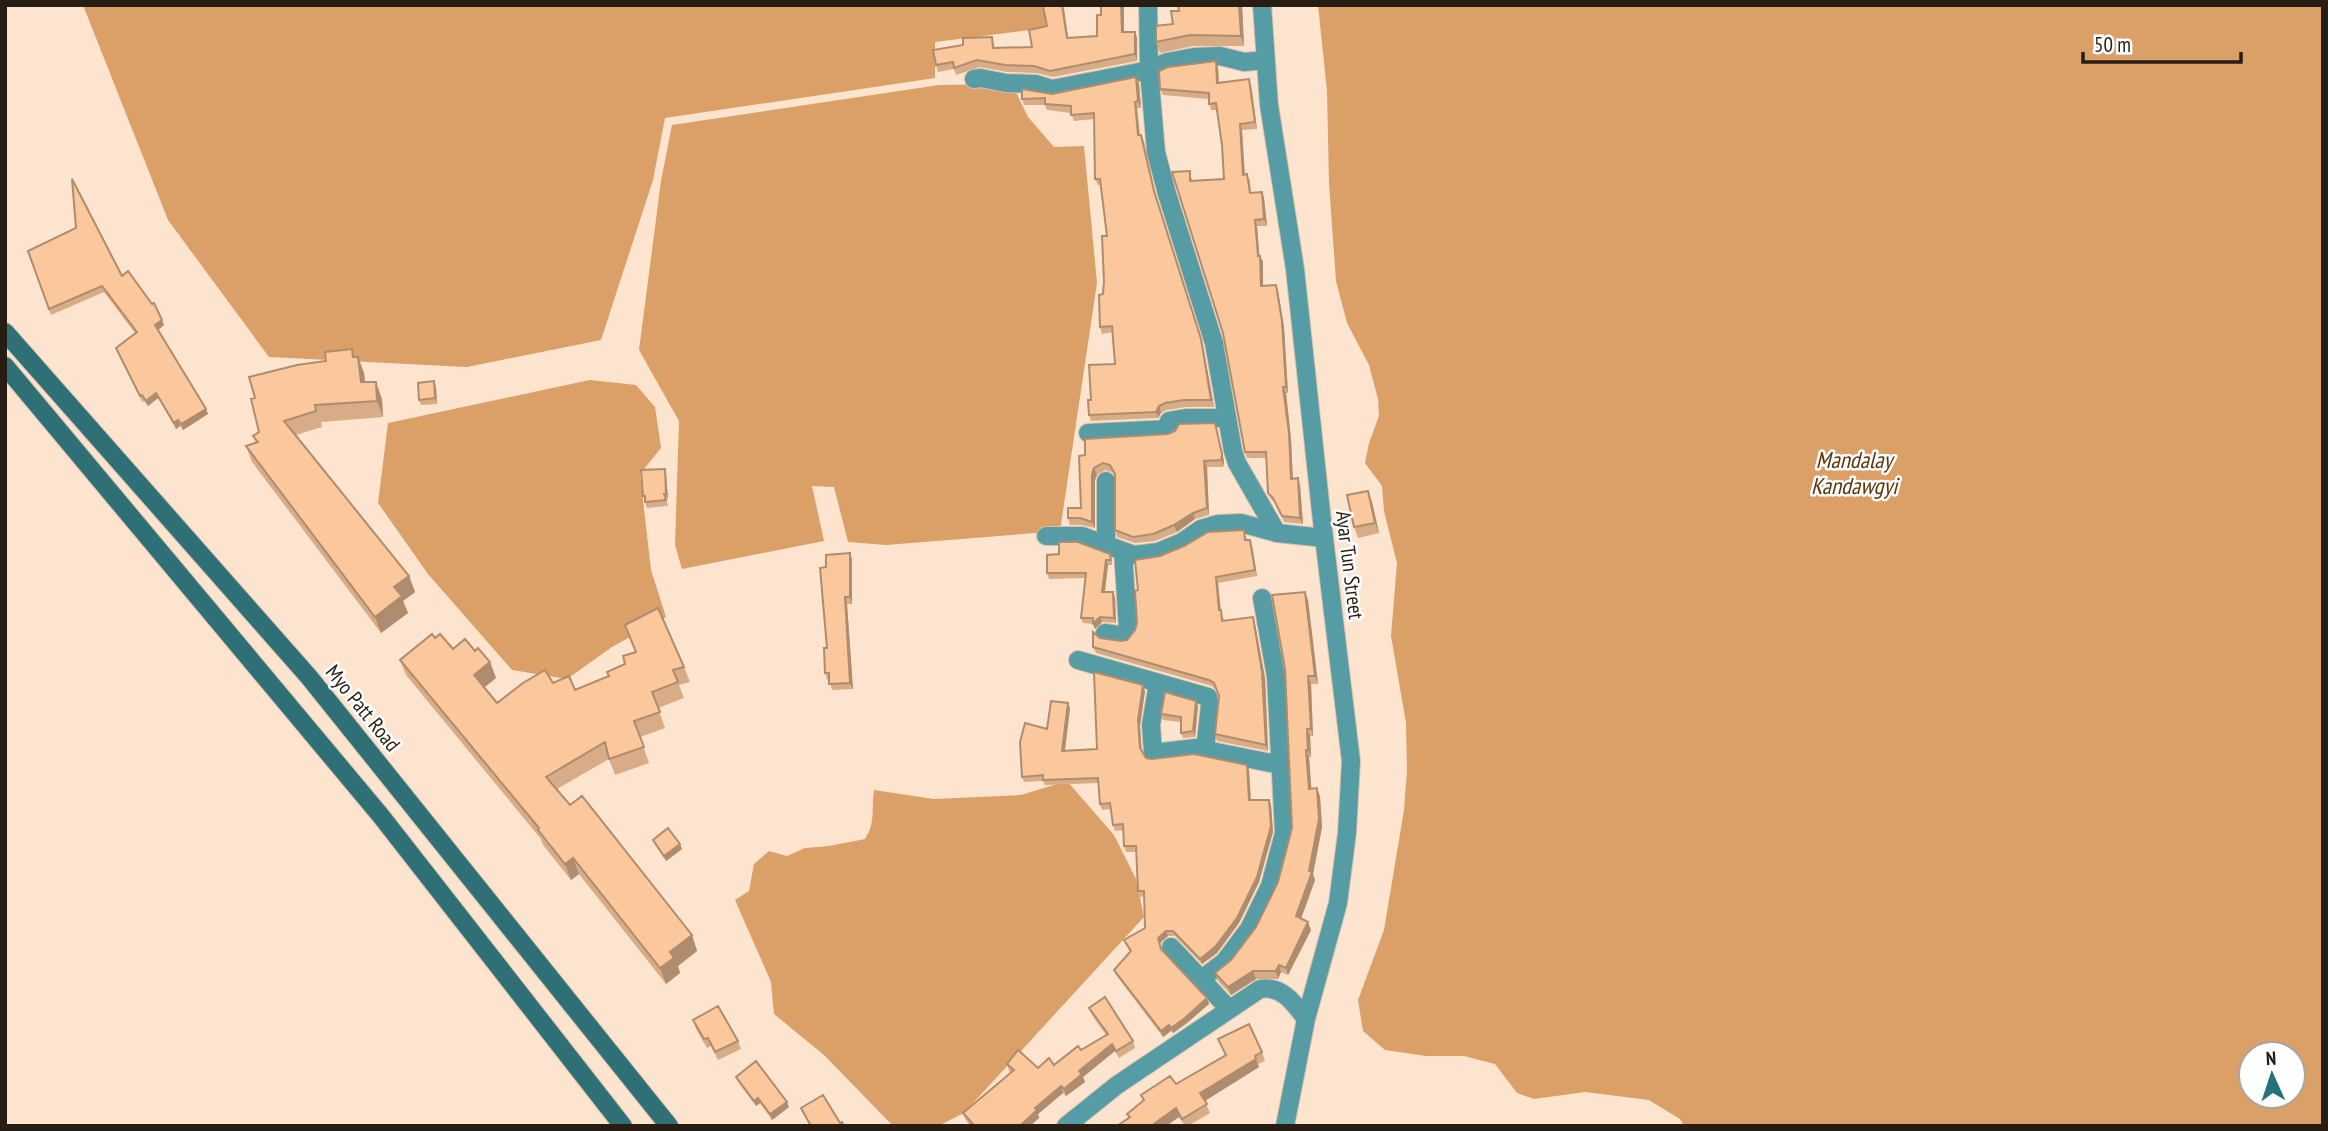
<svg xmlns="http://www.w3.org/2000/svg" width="2328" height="1131" viewBox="0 0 2328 1131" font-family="'PT Sans Narrow',sans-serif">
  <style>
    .water { fill: #db9f68; fill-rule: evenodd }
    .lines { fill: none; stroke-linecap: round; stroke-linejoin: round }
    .minor-casing { stroke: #d7c0ac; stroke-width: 20 }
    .secondary-casing { stroke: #d7c0ac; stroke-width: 20 }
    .minor { stroke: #559ca4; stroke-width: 18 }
    .secondary { stroke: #2f7076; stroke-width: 18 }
    .wall { fill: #d7ac86 }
    .shaded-wall { fill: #af8c6d }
    .building { fill: #fac89c; stroke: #af8c6d; stroke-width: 2 }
    .labels { text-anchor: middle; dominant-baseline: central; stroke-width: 5; stroke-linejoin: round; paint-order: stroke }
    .street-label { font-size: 21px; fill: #281d13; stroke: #fff }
    .water-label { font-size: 23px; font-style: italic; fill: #5d3509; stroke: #fff }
  </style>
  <rect width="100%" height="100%" fill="#fde4ce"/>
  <path class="water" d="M 83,5 L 1043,5 L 1046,28 L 935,42 L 935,78 L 665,118 L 653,180 L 601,340 L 467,367 L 269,357 L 168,220 Z
    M 1318,5 L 2323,5 L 2323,1126 L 1684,1126 L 1680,1119 L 1649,1100 L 1585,1092 L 1534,1099 L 1517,1093 L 1495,1064 L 1464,1056 L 1426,1056 L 1385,1050 L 1363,1031 L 1358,1000 L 1384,930 L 1404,810 L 1407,771 L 1406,723 L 1391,636 L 1397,563 L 1384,511 L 1382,486 L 1365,463 L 1369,443 L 1379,416 L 1378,399 L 1369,365 L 1347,323 L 1336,281 L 1329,183 L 1327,91 ZM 2293,1054 L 2293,1096 L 2251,1096 L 2251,1054 Z
    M 1012,84 L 1028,117 L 1054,147 L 1084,146 L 1097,283 L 1060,531 L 886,545 L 848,542 L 834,487 L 812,486 L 824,541 L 682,569 L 675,545 L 679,421 L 639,350 L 661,181 L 672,125 L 939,85 Z
    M 590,380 L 636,385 L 655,407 L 661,448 L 640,474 L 651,570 L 666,617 L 612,647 L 567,679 L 512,670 L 428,574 L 378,503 L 388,423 Z
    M 1067,781 L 1114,835 L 1136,879 L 1144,917 L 964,1113 L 938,1126 L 893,1126 L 824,1055 L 774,1014 L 771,982 L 735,900 L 749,891 L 754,864 L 769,851 L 787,856 L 805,848 L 829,846 L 865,839 C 876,822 871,810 874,790 L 934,799 L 1021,795 Z"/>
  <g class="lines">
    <defs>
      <path id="minor" d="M 1262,5 L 1269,105 L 1295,269 L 1322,521 L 1351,761 L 1347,833 L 1338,903 L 1306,1019 L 1285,1126
        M 1266,60 L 1244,62 L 1220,56 L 1194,57 L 1167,62 L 1149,70 L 1156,152 L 1167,194 L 1214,343 L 1233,451 L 1237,463 L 1277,533
        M 974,79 L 981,78 L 1006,83 L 1036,84 L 1052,89 L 1149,70 L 1148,5
        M 1088,433 L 1170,429 L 1169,421 L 1187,418 L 1226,418
        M 1046,536 L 1082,536 L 1134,555 L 1158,552 L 1182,542 L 1201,529 L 1218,524 L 1241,523 L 1277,533 L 1324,538
        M 1106,544 L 1106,481
        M 1105,633 L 1124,636 L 1128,630 L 1123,551
        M 1078,660 L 1208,697 L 1210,705 L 1205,750
        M 1158,683 L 1151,725 L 1153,753 L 1196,748 L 1281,765
        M 1171,947 L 1229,1009
        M 1203,978 L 1225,961 L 1249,929 L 1270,886 L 1284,833 L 1276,677 L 1262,598
        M 1066,1126 L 1117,1085 L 1260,989 C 1282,985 1294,1003 1306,1019"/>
      <path id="secondary" d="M 5,332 L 309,677 L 669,1126
        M 5,366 L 381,816 L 623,1126"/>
    </defs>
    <use href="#minor" class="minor-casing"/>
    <use href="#secondary" class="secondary-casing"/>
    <use href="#minor" class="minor"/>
    <use href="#secondary" class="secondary"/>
  </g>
  <path class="wall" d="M 1062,5 L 1068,38 L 1097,36 L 1101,15 L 1124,5 L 1124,32 L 1135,32 L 1137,38 L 1137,61 L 1053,77 L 1037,73 L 1007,72 L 980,67 L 956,75 L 954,69 L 938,72 L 936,65 L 963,45 L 992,37 L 995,48 L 1032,47 Z
    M 1178,5 L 1242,5 L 1244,46 L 1193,46 L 1160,53 L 1156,42 L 1173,24 L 1179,11 Z
    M 1218,67 L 1219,83 L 1251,85 L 1257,129 L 1242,130 L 1245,174 L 1250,180 L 1251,193 L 1262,192 L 1264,198 L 1267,226 L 1257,226 L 1259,256 L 1260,256 L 1263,262 L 1263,286 L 1278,291 L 1284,327 L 1288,393 L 1286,393 L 1291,439 L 1293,479 L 1298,478 L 1300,485 L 1303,524 L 1284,522 L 1276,504 L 1271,499 L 1268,493 L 1267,458 L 1247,458 L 1245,452 L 1223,333 L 1172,172 L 1192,178 L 1192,181 L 1224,179 L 1222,145 L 1217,110 L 1211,110 L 1209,99 L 1163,95 L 1160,89 Z
    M 1136,77 L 1139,84 L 1141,108 L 1137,108 L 1140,135 L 1141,135 L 1144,141 L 1156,197 L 1203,346 L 1214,407 L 1187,407 L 1167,410 L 1161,413 L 1158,418 L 1091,421 L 1089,415 L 1091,400 L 1115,364 L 1113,332 L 1102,334 L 1100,327 L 1107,236 L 1100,185 L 1098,185 L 1095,179 L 1094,119 L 1074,121 L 1071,113 L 1047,110 L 1045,105 L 1024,105 L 1022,99 Z
    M 28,251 L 122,276 L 164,325 L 158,330 L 208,414 L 183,430 L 180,426 L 176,429 L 158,398 L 148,406 L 144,401 L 142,402 L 116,348 L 135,333 L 104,292 L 51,315 Z
    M 355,357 L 358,357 L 364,373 L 365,382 L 382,399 L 383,417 L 321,422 L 322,427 L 296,435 L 409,576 L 415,592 L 403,601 L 408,613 L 381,633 L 252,462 L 246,446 L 256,443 L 253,436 L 259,432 L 255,398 Z
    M 436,387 L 437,404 L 421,405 L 419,400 Z
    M 1215,423 L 1224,461 L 1223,467 L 1207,467 L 1209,515 L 1195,519 L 1177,532 L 1155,541 L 1135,543 L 1117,537 L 1115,530 L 1115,476 L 1112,472 L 1105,470 L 1097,475 L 1095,480 L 1095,528 L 1082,525 L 1070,525 L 1068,518 L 1081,508 L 1085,455 Z
    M 666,474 L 668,499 L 666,499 L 668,506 L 647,508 L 643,496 Z
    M 1372,502 L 1379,533 L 1358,538 L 1354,527 Z
    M 1246,536 L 1247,540 L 1252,546 L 1257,576 L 1218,583 L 1221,610 L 1224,621 L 1253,617 L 1255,624 L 1265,678 L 1268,751 L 1217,741 L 1215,734 L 1219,696 L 1216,690 L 1212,686 L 1096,653 L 1093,647 L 1100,638 L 1121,641 L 1127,640 L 1135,630 L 1137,623 L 1138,590 L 1160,556 Z
    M 1047,555 L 1112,559 L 1112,565 L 1108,565 L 1105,592 L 1115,597 L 1116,623 L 1102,622 L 1095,629 L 1093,624 L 1083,623 L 1081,618 L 1085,578 L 1049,579 L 1047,573 Z
    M 852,559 L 852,604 L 847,604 L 853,689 L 832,690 L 829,679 L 827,680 L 825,673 L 827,648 L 826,567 Z
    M 1308,600 L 1318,684 L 1311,684 L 1313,736 L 1310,736 L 1311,757 L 1309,757 L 1311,789 L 1320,796 L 1322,827 L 1313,874 L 1315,880 L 1301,919 L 1311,930 L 1288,975 L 1281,972 L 1278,979 L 1256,979 L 1231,995 L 1218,981 L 1215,973 L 1231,960 L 1256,927 L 1278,882 L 1292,828 Z
    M 435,638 L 453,649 L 475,651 L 490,662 L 496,678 L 484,687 L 497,703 L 553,683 L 575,690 L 684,667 L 690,682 L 679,685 L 684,698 L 658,708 L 665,728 L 640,737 L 649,763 L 615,775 L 609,759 L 557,789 L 570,805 L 692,935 L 697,951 L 678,966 L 680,973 L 666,984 L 579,874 L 571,880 L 543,845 L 541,839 L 406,675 L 400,660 Z
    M 1145,691 L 1140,726 L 1141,751 L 1146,758 L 1247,765 L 1249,770 L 1251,800 L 1269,800 L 1271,805 L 1273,832 L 1259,882 L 1239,923 L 1217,953 L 1202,964 L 1175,936 L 1168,936 L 1160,943 L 1162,951 L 1207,998 L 1209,1004 L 1187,1023 L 1173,1033 L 1171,1031 L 1163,1037 L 1116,975 L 1114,970 L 1130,952 L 1124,940 L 1145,928 L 1144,896 L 1140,897 L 1138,891 L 1137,852 L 1126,852 L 1124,846 L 1124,830 L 1115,831 L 1113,825 L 1111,809 L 1102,810 L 1100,804 L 1099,783 L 1045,785 L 1043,781 L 1024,782 L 1022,777 L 1047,729 L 1070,708 L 1065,751 L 1097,749 Z
    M 1198,706 L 1195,737 L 1183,738 L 1181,733 L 1181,722 L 1163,720 L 1161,714 Z
    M 653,840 L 682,849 L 666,861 L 655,845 Z
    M 1089,1008 L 1133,1041 L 1135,1048 L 1119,1058 L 1115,1051 L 1083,1077 L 1085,1082 L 1066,1096 L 1063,1093 L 1038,1114 L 1039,1118 L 1030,1126 L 970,1126 L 966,1120 L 963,1113 L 1011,1073 L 1009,1071 L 1007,1064 L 1038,1068 L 1054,1065 L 1106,1035 L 1092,1015 Z
    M 693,1020 L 738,1041 L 741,1049 L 718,1060 L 711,1046 L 707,1048 L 696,1029 Z
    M 1218,1039 L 1262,1052 L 1265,1061 L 1258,1064 L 1259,1067 L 1205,1101 L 1210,1113 L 1188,1126 L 1185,1126 L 1179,1117 L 1166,1126 L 1117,1126 L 1129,1118 L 1127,1114 L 1143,1101 L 1141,1095 L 1176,1084 L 1225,1055 Z
    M 736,1077 L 789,1107 L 772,1120 L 760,1103 L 756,1106 L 738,1082 Z"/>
  <path class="shaded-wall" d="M 1062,5 L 1064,9 L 1069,44 L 1067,38 Z
    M 1121,5 L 1124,5 L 1124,39 L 1122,32 Z
    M 1239,5 L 1242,5 L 1244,46 L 1241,36 Z
    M 1135,32 L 1137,38 L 1137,61 L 1135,54 Z
    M 1216,61 L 1218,67 L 1219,90 L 1217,83 Z
    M 1136,77 L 1139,84 L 1141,108 L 1138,101 Z
    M 1249,79 L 1251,85 L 1257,129 L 1255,122 Z
    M 1135,102 L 1137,108 L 1140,141 L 1138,135 Z
    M 1240,124 L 1242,130 L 1245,181 L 1243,175 Z
    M 1141,135 L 1156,197 L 1203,346 L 1214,407 L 1154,191 Z
    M 1262,192 L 1264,198 L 1267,226 L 1264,219 Z
    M 1255,220 L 1257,226 L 1260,262 L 1258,256 Z
    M 1260,256 L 1263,262 L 1263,292 L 1261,286 Z
    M 1276,285 L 1278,291 L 1284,327 L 1288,393 L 1286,387 Z
    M 162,320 L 164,325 L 157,331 L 155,325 Z
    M 358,357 L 364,373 L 367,399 L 361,382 Z
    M 434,381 L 436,387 L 437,404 L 435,398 Z
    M 376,382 L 382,399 L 383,417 L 377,401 Z
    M 1283,387 L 1286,393 L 1291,439 L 1293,485 L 1291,479 Z
    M 156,393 L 158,398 L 148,406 L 146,401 Z
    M 1159,406 L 1161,413 L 1158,418 L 1156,412 Z
    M 206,409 L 208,414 L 183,430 L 181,424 Z
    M 178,420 L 180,426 L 176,429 L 174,423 Z
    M 1215,423 L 1224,461 L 1223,467 L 1221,460 Z
    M 1204,461 L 1207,467 L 1209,515 L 1207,508 Z
    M 1094,468 L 1097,475 L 1095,480 L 1095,528 L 1092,522 L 1092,474 Z
    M 665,469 L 666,474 L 668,499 L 666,494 Z
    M 1298,478 L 1300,485 L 1303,524 L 1300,518 Z
    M 1368,491 L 1372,502 L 1379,533 L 1375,523 Z
    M 1193,513 L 1195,519 L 1177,532 L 1174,525 Z
    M 1250,540 L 1252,546 L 1257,576 L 1255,570 Z
    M 850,553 L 852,559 L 852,604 L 850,597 Z
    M 1106,560 L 1108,565 L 1104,597 L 1102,592 Z
    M 409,576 L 415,592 L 403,601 L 408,613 L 381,633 L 375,617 L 394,587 Z
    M 1216,577 L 1218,583 L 1221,616 L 1219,610 Z
    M 1113,592 L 1115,597 L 1116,623 L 1114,618 Z
    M 1305,592 L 1308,600 L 1318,684 L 1315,676 Z
    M 845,597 L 847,604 L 853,689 L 850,683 Z
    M 1100,617 L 1102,622 L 1095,629 L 1093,623 Z
    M 1253,617 L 1255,624 L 1265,678 L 1268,751 L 1266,745 Z
    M 490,662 L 496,678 L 480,691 L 474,675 Z
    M 1308,676 L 1311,684 L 1313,736 L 1311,729 Z
    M 1143,685 L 1145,691 L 1140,726 L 1142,754 L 1140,748 L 1138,720 Z
    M 1196,701 L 1198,706 L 1195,737 L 1193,731 Z
    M 1068,703 L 1070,708 L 1064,757 L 1062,751 Z
    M 1307,729 L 1310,736 L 1311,757 L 1308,750 Z
    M 1306,750 L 1309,757 L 1312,796 L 1309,789 Z
    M 1247,765 L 1249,770 L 1251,805 L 1249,800 Z
    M 1317,788 L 1320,796 L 1322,827 L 1313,874 L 1315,880 L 1299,924 L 1296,916 L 1309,871 Z
    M 1269,800 L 1271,805 L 1273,832 L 1259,882 L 1239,923 L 1217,953 L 1202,964 L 1200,959 Z
    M 680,844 L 682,849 L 666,861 L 664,856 Z
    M 573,858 L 579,874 L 571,880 L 565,864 Z
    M 1308,922 L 1311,930 L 1288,975 L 1286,968 Z
    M 1166,931 L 1168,936 L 1160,943 L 1163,955 L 1158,938 Z
    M 692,935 L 697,951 L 678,966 L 680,973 L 666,984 L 660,968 L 670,952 Z
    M 1279,965 L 1281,972 L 1278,979 L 1276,971 Z
    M 1253,971 L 1256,979 L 1231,995 L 1228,987 Z
    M 1207,998 L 1209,1004 L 1187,1023 L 1173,1033 L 1171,1028 Z
    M 1169,1025 L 1171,1031 L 1163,1037 L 1161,1031 Z
    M 1112,1044 L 1115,1051 L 1083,1077 L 1085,1082 L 1066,1096 L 1064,1089 L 1079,1071 Z
    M 1256,1059 L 1259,1067 L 1203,1102 L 1200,1093 Z
    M 1061,1086 L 1063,1093 L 1038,1114 L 1039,1118 L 1030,1126 L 1022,1126 L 1022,1124 L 1035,1108 Z
    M 758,1098 L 760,1103 L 756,1106 L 754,1101 Z
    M 787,1102 L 789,1107 L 772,1120 L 770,1114 Z
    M 1176,1108 L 1179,1117 L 1166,1126 L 1151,1126 Z"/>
  <path class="building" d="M 1062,5 L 1067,38 L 1097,36 L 1097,15 L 1101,15 L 1101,5 L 1121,5 L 1122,32 L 1135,32 L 1135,54 L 1050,71 L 1034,66 L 1005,65 L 977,60 L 954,68 L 953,62 L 936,65 L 933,50 L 963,45 L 963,38 L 992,37 L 993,48 L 1032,47 L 1029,30 L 1047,26 L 1043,6 Z
    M 1178,5 L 1239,5 L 1241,36 L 1190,35 L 1156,42 L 1156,26 L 1173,24 L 1171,11 L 1179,11 Z
    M 1216,61 L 1217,83 L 1249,79 L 1255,122 L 1240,124 L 1243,175 L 1247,174 L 1250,193 L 1262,192 L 1264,219 L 1255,220 L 1258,256 L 1260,256 L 1261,286 L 1276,285 L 1282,321 L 1286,387 L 1283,387 L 1289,433 L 1291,479 L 1298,478 L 1300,518 L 1282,516 L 1273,498 L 1268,493 L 1266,452 L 1245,452 L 1223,333 L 1172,172 L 1190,171 L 1190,181 L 1224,179 L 1222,145 L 1216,103 L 1209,104 L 1209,93 L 1160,89 L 1159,71 L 1168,67 Z
    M 1136,77 L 1138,101 L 1135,102 L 1138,135 L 1141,135 L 1154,191 L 1201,339 L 1211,400 L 1184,400 L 1165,403 L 1159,406 L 1156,412 L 1089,415 L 1088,400 L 1091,400 L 1089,365 L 1115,364 L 1112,326 L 1100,327 L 1099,295 L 1103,294 L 1104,281 L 1102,236 L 1107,236 L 1100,179 L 1095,179 L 1094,113 L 1071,115 L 1071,106 L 1045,104 L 1045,98 L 1022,99 L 1022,89 L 1052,94 Z
    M 72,179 L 122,276 L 128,271 L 152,304 L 154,303 L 162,320 L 155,325 L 206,409 L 181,424 L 178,420 L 174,423 L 156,393 L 146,401 L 142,395 L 140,396 L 116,348 L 137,332 L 102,286 L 49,309 L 28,251 L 76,228 Z
    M 352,349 L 353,357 L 358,357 L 361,382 L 376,382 L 377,401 L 315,405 L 316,411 L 284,421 L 409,576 L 394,587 L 402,596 L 375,617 L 246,446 L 258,442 L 253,436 L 259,432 L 251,399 L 255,398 L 249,377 L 297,365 L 326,361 L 325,352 Z
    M 434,381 L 435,398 L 419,400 L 418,383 Z
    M 1215,423 L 1222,454 L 1221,460 L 1204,461 L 1207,508 L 1193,513 L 1174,525 L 1153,534 L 1133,537 L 1115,530 L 1115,474 L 1110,465 L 1103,463 L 1094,468 L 1092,474 L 1092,522 L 1080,518 L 1068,518 L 1068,508 L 1081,508 L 1079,456 L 1085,455 L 1085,439 L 1168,434 L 1175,431 L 1179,424 Z
    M 665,469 L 666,494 L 664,494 L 666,500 L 645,502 L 645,496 L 643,496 L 641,470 Z
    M 1368,491 L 1375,523 L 1354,527 L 1347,495 Z
    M 1244,530 L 1245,540 L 1250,540 L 1255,570 L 1216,577 L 1219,610 L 1221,610 L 1222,621 L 1253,617 L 1262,672 L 1266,745 L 1215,734 L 1219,696 L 1214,683 L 1209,680 L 1093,647 L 1093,632 L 1100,638 L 1121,641 L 1127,640 L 1135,630 L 1137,623 L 1135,591 L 1138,590 L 1135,560 L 1160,556 L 1184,546 L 1208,532 Z
    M 1059,542 L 1078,542 L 1110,554 L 1111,560 L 1106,560 L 1102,592 L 1113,592 L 1114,618 L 1100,617 L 1093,623 L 1093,618 L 1081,618 L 1086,573 L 1047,573 L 1047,555 L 1059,554 Z
    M 850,553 L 850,597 L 845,597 L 850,683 L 829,684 L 829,673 L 825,673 L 824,648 L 827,648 L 820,568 L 826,567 L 826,555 Z
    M 1305,592 L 1315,676 L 1308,676 L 1311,729 L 1307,729 L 1308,750 L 1306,750 L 1309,789 L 1317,788 L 1319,819 L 1309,871 L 1312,872 L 1296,916 L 1308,922 L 1286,968 L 1279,965 L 1276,971 L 1253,971 L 1228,987 L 1215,973 L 1231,960 L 1256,927 L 1278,882 L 1292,828 L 1285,669 L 1272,595 Z
    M 658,608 L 684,667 L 673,670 L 678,682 L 652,692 L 660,712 L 634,721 L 644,747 L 609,759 L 605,742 L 546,777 L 570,805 L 582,796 L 692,935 L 670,952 L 674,958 L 660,968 L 573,858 L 565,864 L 538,830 L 539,828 L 400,660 L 432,634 L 435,638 L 440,634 L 453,649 L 465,639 L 475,651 L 478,648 L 490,662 L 474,675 L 497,703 L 523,683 L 545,670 L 553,683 L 569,676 L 575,690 L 609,676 L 607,672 L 625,664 L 623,656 L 636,652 L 625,625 Z
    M 1094,672 L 1143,685 L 1138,720 L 1140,748 L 1146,758 L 1152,759 L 1194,754 L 1247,765 L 1249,800 L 1269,800 L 1271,826 L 1257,877 L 1237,918 L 1215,947 L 1200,959 L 1173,931 L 1166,931 L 1158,938 L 1161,949 L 1207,998 L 1185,1018 L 1171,1028 L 1169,1025 L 1161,1031 L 1114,970 L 1131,951 L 1124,940 L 1145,928 L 1144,891 L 1138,891 L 1136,846 L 1124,846 L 1123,824 L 1113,825 L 1110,803 L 1100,804 L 1098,778 L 1043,780 L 1043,775 L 1022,777 L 1020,742 L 1025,723 L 1047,729 L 1051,701 L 1068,703 L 1062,751 L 1097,749 Z
    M 1165,692 L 1196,701 L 1193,731 L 1181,733 L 1181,717 L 1161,714 Z
    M 668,828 L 680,844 L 664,856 L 653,840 Z
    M 1105,997 L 1133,1041 L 1116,1051 L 1112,1044 L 1079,1071 L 1082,1074 L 1064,1089 L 1061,1086 L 1035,1108 L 1037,1110 L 1022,1124 L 1023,1126 L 971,1126 L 973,1124 L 963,1113 L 1014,1070 L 1007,1064 L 1018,1050 L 1038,1068 L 1049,1058 L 1054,1065 L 1078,1046 L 1081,1050 L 1108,1034 L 1089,1008 Z
    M 718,1006 L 738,1041 L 715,1052 L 708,1038 L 704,1039 L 693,1020 Z
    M 1249,1024 L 1262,1052 L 1255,1056 L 1256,1059 L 1200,1093 L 1207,1104 L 1182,1119 L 1176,1108 L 1151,1126 L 1117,1126 L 1130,1117 L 1127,1114 L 1144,1100 L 1141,1095 L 1170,1076 L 1176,1084 L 1226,1055 L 1218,1039 Z
    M 756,1061 L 787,1102 L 770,1114 L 758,1098 L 754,1101 L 736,1077 Z
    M 823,1095 L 840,1123 L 842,1122 L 844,1126 L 811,1126 L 801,1108 Z"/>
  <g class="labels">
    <g class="street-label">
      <text transform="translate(1350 565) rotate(83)">Ayar Tun Street</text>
      <text transform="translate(363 708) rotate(51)">Myo Patt Road</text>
    </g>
    <g class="water-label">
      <text x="1854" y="459">Mandalay<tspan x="1854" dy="26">Kandawgyi</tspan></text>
    </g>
  </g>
  <rect width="2328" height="1131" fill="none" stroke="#281d13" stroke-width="14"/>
  <g transform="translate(2272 1075) rotate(357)"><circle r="33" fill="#ffffff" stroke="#a9a5a1" stroke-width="2"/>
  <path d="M0-5L12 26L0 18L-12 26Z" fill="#277178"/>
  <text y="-10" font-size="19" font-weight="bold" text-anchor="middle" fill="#281d13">N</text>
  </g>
  <path d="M2083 52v10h158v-10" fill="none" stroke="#281d13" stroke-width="3.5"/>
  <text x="2094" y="52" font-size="21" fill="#281d13" stroke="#ffffff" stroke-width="5" paint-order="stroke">50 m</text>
</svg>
